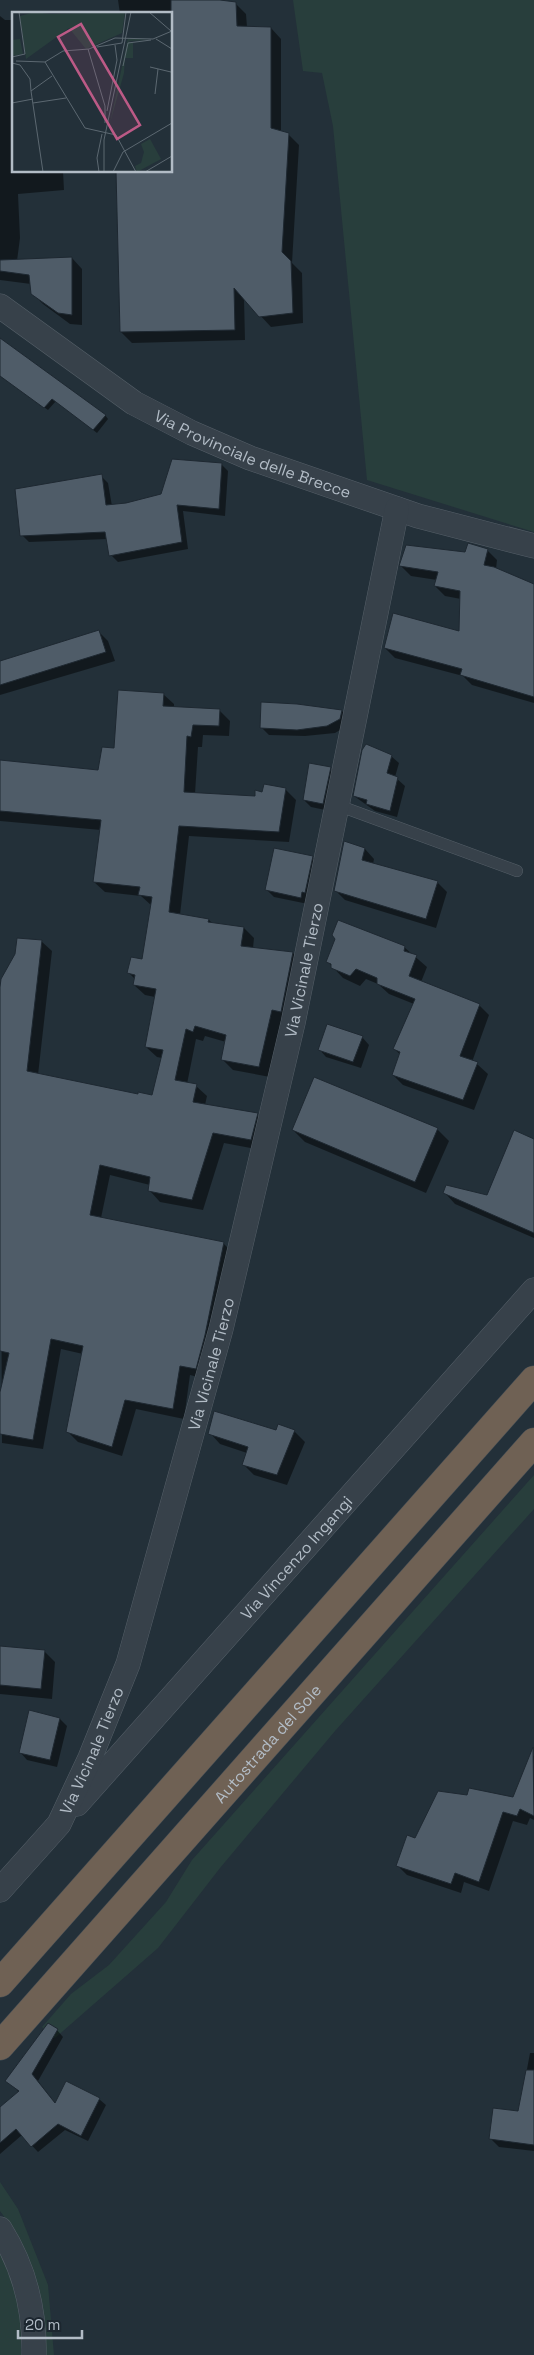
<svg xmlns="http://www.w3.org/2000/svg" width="534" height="2355" viewBox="0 0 534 2355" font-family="'Space Grotesk',sans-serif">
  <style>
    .green { fill: #283e3c }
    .shadow { fill: #0007 }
    .building { fill: #4f5c68; stroke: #1e2831 }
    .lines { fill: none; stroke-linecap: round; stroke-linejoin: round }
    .lane-casing { stroke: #555f68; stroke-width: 12 }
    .street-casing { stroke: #555f68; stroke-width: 25 }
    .highway-casing { stroke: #424c55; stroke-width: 29 }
    .lane { stroke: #37414a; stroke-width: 11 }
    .street { stroke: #37414a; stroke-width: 24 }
    .highway { stroke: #6f6154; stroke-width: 28 }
    .labels { text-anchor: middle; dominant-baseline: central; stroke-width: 4; stroke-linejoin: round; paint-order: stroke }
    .street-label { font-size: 16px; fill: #b2bcc6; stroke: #1c262f }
    .inset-road { fill: none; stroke: #5c6871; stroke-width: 1 }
    .view { fill: #bc5a86; fill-opacity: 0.15; stroke: #bc5a86; stroke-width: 2.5 }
    .inset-edge { fill: none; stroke: #b2bcc6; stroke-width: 2.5 }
  </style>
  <rect width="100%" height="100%" fill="#233039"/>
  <path class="green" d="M 293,0 L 534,0 L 534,532 L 367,480 L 333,126 L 322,73 L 303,71 Z
    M 534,1475 L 534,1509 L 335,1731 L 220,1868 L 158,1948 L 55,2038 L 42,2027 L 71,1994 L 109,1965 L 166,1902 L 192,1860 Z
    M 0,2182 L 18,2209 L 48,2285 L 54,2355 L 43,2355 L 17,2234 L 0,2211 Z
    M 0,2250 L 16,2288 L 21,2322 L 21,2355 L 0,2355 Z"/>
  <path class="shadow" d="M 118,0 L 220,0 L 235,3 L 246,14 L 247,27 L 271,28 L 281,39 L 281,132 L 288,134 L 299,145 L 292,263 L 302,273 L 303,323 L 271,327 L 244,298 L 245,340 L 132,343 L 121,332 L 171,171 L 171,14 L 120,14 Z
    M 0,16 L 5,20 L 14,20 L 14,171 L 63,171 L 64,190 L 18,194 L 20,238 L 17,261 L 72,258 L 82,269 L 82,325 L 70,324 L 43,304 L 32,293 L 31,284 L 0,280 Z
    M 0,340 L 105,415 L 108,419 L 97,433 L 56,401 L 48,410 L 0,376 Z
    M 221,464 L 228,471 L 225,516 L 183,511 L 188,549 L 118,562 L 111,555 L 108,539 L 29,542 L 22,535 L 101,476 L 108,483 L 112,506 L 162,495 Z
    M 487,550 L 497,560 L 496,569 L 534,585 L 534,703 L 472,685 L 463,676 L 395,658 L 385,648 L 460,632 L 461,599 L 445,596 L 435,586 L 437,580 L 411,576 L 401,566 Z
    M 99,632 L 108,641 L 115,661 L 0,695 L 0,662 Z
    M 163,694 L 174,704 L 174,708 L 220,711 L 230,721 L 229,736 L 203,735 L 202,747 L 198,747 L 195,794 L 256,797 L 262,793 L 285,789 L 296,800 L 289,842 L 189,836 L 180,915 L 209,920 L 213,924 L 244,928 L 254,938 L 253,948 L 293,953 L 303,964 L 270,1077 L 233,1070 L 223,1060 L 226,1042 L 205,1036 L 203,1041 L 196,1039 L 187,1084 L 196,1086 L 207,1096 L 205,1105 L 257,1114 L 268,1125 L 262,1150 L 224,1143 L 203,1210 L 160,1202 L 150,1191 L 150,1185 L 110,1175 L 101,1218 L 223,1243 L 234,1254 L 206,1379 L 190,1375 L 184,1419 L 136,1409 L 122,1456 L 78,1442 L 67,1431 L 83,1354 L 61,1349 L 43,1449 L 2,1443 L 0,996 L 41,941 L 52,951 L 38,1075 L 139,1095 L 153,1096 L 162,1058 L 157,1057 L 146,1047 L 155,997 L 145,995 L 134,985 L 135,979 L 129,973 L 143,960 L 152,906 L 141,896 L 105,892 L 94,882 L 101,830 L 0,821 L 0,762 L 100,771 L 115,749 Z
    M 342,711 L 349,718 L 347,726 L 335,733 L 305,736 L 269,735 L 262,728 Z
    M 391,756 L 399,763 L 395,777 L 405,786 L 397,817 L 375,811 L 354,796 Z
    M 330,768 L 337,776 L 330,811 L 311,807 L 304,800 Z
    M 365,849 L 374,859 L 373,864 L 437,882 L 447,892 L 436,928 L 345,900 L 335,890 Z
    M 312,857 L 320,864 L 308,904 L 274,897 L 267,890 Z
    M 404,947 L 427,967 L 421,982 L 479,1005 L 489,1015 L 472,1062 L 477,1064 L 488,1074 L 474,1110 L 403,1085 L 393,1075 L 401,1055 L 394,1049 L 414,1004 L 389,994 L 378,984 L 366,979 L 360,986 L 343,978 L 327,961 Z
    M 362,1037 L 369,1045 L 361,1068 L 326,1057 L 319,1049 Z
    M 437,1129 L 449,1141 L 426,1193 L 305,1142 L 293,1130 Z
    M 534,1141 L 534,1238 L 455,1204 L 445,1193 L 488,1196 Z
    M 294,1431 L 305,1442 L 287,1485 L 254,1475 L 243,1464 L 247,1453 L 220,1444 L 210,1433 Z
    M 0,1647 L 44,1651 L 55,1662 L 52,1699 L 0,1694 Z
    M 60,1719 L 67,1726 L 57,1767 L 27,1760 L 20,1752 Z
    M 531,1755 L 534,1756 L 534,1820 L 530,1818 L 527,1825 L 513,1821 L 489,1891 L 464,1882 L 461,1893 L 407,1875 L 397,1865 L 415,1839 L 468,1796 L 514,1799 Z
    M 57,2030 L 63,2037 L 38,2081 L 56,2104 L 99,2099 L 106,2105 L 88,2141 L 65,2130 L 38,2152 L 22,2135 L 0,2154 L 0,2109 L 19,2092 L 6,2080 Z
    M 530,2053 L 534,2053 L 534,2151 L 499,2147 L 491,2139 L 519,2112 Z"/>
  <path class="building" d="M 171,0 L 220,0 L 236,2 L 237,26 L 271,27 L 271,128 L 289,133 L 282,252 L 291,261 L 293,313 L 259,317 L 234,288 L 235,330 L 120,332 L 116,171 L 171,171 Z
    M 72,257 L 72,315 L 58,313 L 31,294 L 29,275 L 0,271 L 0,260 Z
    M 0,338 L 106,415 L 93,430 L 52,399 L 44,408 L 0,376 Z
    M 172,459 L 222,463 L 219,509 L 177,505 L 182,542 L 109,556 L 105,532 L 20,536 L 15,489 L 102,474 L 106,505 L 126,503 L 161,494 Z
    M 468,543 L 488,549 L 484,565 L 494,567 L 534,584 L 534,697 L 460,675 L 462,669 L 384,648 L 393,613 L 459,631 L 460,591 L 434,586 L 438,572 L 399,566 L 406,545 L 465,552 Z
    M 99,630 L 106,652 L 0,685 L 0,661 Z
    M 118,690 L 164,693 L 163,706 L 220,709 L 219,726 L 193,725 L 191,737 L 187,736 L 184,792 L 255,796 L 255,790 L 262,792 L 264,784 L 286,788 L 279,832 L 179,826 L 169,912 L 209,919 L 208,922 L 244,927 L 241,946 L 293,952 L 281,1012 L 272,1010 L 259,1067 L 221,1060 L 226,1035 L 195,1026 L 193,1032 L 186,1029 L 175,1080 L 197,1084 L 193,1102 L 258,1113 L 251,1140 L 213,1133 L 192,1200 L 148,1191 L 150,1177 L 100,1165 L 90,1215 L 224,1242 L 205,1335 L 196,1369 L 180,1366 L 173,1409 L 125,1400 L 112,1447 L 66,1432 L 83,1346 L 51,1339 L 33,1440 L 0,1434 L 0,1392 L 9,1353 L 0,1351 L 0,987 L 1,979 L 15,954 L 17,938 L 42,940 L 27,1071 L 138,1094 L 138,1092 L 152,1095 L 163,1050 L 145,1047 L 156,989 L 133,985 L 135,975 L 127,973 L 131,957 L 142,959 L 152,897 L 138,895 L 140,887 L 93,882 L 101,820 L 0,811 L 0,760 L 98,770 L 102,747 L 114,748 Z
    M 261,702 L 297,704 L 342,710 L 340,719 L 327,726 L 297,730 L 260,728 Z
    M 366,744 L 392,755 L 387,773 L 398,777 L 390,811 L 366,804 L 367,800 L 353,796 L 362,750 Z
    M 309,763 L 331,767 L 323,804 L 303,800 Z
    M 344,841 L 365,848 L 362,860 L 438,881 L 426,919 L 334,891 Z
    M 274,848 L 313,856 L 305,893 L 302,892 L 301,898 L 265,890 Z
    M 338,920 L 405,946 L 404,951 L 417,955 L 409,976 L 480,1004 L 460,1056 L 478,1062 L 463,1100 L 392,1075 L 400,1052 L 393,1049 L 415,999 L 377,984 L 377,978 L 356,969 L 350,976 L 331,968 L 331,964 L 326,962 L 335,939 L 332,935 Z
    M 327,1024 L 363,1036 L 353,1062 L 318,1050 Z
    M 314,1077 L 438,1128 L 415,1182 L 292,1130 Z
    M 514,1130 L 534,1139 L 534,1233 L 443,1193 L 446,1185 L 487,1195 Z
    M 214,1411 L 276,1430 L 278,1424 L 295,1430 L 277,1475 L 242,1465 L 248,1447 L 208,1434 Z
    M 0,1646 L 45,1650 L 41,1689 L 0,1685 Z
    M 29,1710 L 60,1718 L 50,1760 L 19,1753 Z
    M 533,1747 L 534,1816 L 520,1809 L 517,1816 L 503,1812 L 479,1882 L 455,1873 L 451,1884 L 396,1866 L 407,1835 L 415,1838 L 438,1791 L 467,1795 L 469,1788 L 513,1797 Z
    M 48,2023 L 58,2029 L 32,2074 L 55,2103 L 66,2081 L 100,2098 L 81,2136 L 58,2124 L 31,2147 L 16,2129 L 0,2143 L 0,2107 L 19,2091 L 5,2081 Z
    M 526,2070 L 534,2070 L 534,2145 L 489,2139 L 493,2108 L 518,2111 Z"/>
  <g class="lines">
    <defs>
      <path id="lane" d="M 337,805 L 517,871"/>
      <g id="street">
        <path id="s1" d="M 0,306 L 134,403 L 192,433 L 250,458 L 418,516 L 534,546"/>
        <path id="s2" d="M 77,1804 L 534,1290"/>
        <path id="s3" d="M 0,1890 L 59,1824 L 90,1758 L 128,1664 L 221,1329 L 293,1023 L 397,509"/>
        <path d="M 0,2229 C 24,2267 35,2310 34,2355"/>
      </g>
      <g id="highway">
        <path d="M 0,1983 L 534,1380"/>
        <path id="s4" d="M 0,2046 L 534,1442"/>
      </g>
    </defs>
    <use href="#lane" class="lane-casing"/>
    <use href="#street" class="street-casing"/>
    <use href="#highway" class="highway-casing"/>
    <use href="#lane" class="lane"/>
    <use href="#street" class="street"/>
    <use href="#highway" class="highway"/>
  </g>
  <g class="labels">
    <g class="street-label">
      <text stroke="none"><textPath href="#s1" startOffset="295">Via Provinciale delle Brecce</textPath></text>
      <text stroke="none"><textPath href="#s3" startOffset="979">Via Vicinale Tierzo</textPath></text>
      <text stroke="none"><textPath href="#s3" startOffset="574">Via Vicinale Tierzo</textPath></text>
      <text stroke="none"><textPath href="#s2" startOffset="330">Via Vincenzo Ingangi</textPath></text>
      <text stroke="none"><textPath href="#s4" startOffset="404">Autostrada del Sole</textPath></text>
      <text stroke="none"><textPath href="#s3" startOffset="169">Via Vicinale Tierzo</textPath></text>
    </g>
  </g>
  <g transform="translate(12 12)">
    <rect width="160" height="160" fill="#233039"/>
    <path d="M 23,0 L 38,2 L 113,0 L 110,21 L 74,37 L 57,16 L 14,47 L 8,4 ZM 116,26 L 136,28 L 116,29 L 121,31 L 121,46 L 113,46 L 112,61 L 98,111 ZM 8,27 L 11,42 L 0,44 L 0,28 ZM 138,127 L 149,147 L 125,160 L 123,154 L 129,151 L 132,140 L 129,132 Z" fill="#283e3c"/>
    <path class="inset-road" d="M 137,0 L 159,19M 144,27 L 160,37M 85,35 L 110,31 L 114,0M 76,37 L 93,94 L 93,111M 0,45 L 13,42 L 7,0M 4,49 L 33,50M 33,50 L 73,116 L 104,123 L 124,160M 33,50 L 51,39 L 77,37 L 103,26 L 141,27 L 160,19M 0,51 L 8,53 L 18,67 L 19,79 L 40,64M 111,54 L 116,31 L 139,28M 138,55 L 159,60M 160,57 L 160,78M 19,79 L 31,160M 143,82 L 146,57M 0,91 L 21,87M 21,91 L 54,86M 95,99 L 105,48 L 103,33M 87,160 L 85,146 L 90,122M 92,160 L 92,128 L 119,0M 101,160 L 111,140 L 160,111M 133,160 L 160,144"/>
    <path class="view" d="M 69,12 L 128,113 L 105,127 L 46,25 Z"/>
    <rect width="160" height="160" class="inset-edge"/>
  </g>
  <path d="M18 2330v8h64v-8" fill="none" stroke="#b2bcc6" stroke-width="2.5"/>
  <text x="25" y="2330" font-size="15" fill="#b2bcc6" stroke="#1c262f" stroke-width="4" paint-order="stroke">20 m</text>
</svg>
